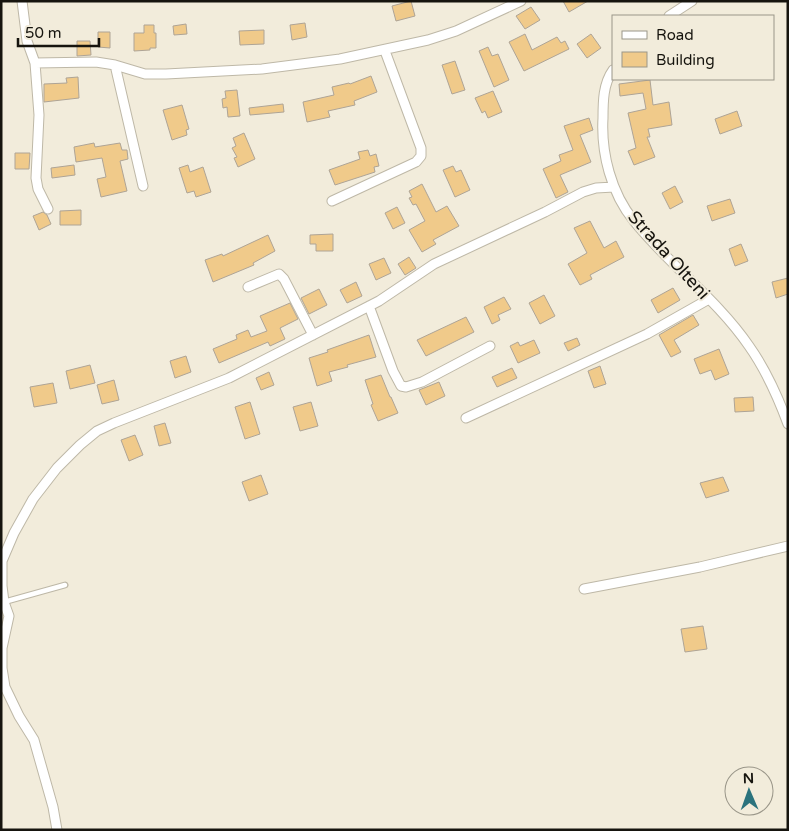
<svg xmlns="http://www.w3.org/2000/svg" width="789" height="831" viewBox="0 0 789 831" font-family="'Varela Round',sans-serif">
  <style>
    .building { fill: #f0ca8a; stroke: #aea496 }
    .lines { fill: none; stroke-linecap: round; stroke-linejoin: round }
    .service-casing { stroke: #beb8a7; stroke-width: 7 }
    .minor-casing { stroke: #beb8a7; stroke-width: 11 }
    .service { stroke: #fff; stroke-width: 4.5 }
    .minor { stroke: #fff; stroke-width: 9 }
    .labels { text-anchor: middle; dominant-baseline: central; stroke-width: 4; stroke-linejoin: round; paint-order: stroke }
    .street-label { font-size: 18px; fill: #16140e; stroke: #f2ecdb }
  </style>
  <rect width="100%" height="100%" fill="#f2ecdb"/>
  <path class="building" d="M 411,1 L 415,16 L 396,21 L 392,6 Z
    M 563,1 L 588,1 L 569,12 Z
    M 531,7 L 540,20 L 525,29 L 516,16 Z
    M 305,23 L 307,37 L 292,40 L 290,25 Z
    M 186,24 L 187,34 L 174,35 L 173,26 Z
    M 144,25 L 154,25 L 154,33 L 156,33 L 156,48 L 150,48 L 150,50 L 134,51 L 134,33 L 144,33 Z
    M 264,30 L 264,44 L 240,45 L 239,31 Z
    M 98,32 L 110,32 L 110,48 L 98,47 Z
    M 525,34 L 532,50 L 557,37 L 561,43 L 565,41 L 569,49 L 524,71 L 509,42 Z
    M 591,34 L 601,48 L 587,58 L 577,44 Z
    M 77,41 L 90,41 L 91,55 L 77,56 Z
    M 488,47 L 492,56 L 498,54 L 509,80 L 494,87 L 479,51 Z
    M 455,61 L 465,90 L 452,94 L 442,65 Z
    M 371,76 L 377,92 L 354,101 L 355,105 L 328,111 L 330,117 L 307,122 L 303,102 L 334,95 L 332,87 L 349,83 L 350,84 Z
    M 78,77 L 79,98 L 44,102 L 44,84 L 67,83 L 66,78 Z
    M 650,80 L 653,105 L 669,102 L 672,125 L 648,129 L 650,137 L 647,137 L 655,157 L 634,165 L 628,151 L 636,148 L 628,113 L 646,109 L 643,93 L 620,96 L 619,84 Z
    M 237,90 L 240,116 L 228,117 L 227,107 L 223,108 L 222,99 L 226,98 L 225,91 Z
    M 493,91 L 502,112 L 488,118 L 485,111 L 482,113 L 475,98 Z
    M 283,104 L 284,112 L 250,115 L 249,108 Z
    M 182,105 L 189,129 L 186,130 L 187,135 L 172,140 L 163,110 Z
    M 737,111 L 742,126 L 720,134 L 715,119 Z
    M 589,118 L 593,130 L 580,135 L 591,162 L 560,175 L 568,192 L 556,198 L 543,169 L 561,161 L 559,155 L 573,150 L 564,126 Z
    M 244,133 L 255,159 L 238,167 L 234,158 L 237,157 L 232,148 L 236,146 L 233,138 Z
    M 94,143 L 95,147 L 120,143 L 122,150 L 127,150 L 128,159 L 120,161 L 127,191 L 101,197 L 97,179 L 106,177 L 102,158 L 76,162 L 74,147 Z
    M 368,150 L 370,156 L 376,154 L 379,166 L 374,167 L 375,172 L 335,185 L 329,170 L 360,159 L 358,152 Z
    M 15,153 L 30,153 L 29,169 L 15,169 Z
    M 74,165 L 75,175 L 52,178 L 51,168 Z
    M 188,165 L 190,172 L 203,167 L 211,192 L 196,197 L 194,191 L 187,193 L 179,168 Z
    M 453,166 L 456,172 L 461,170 L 470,190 L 455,197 L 443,170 Z
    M 422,184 L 436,212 L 447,206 L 459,226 L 433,240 L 436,244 L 422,252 L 409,230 L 425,221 L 416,204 L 413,205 L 409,198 L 412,197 L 409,191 Z
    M 675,186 L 683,202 L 670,209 L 662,193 Z
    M 730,199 L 735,213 L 712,221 L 707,206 Z
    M 397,207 L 405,223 L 393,229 L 385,213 Z
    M 81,210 L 81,225 L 60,225 L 60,211 Z
    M 43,212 L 47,215 L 51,224 L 39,230 L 33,216 Z
    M 590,221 L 604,248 L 616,241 L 624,257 L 590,275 L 592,279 L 580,285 L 568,264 L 587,253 L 574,228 Z
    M 333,234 L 333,251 L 316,251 L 316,244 L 310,244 L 310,235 Z
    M 268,235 L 275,251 L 253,263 L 254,265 L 213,282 L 205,260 L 222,254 L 223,256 Z
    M 741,244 L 748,261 L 735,266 L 729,249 Z
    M 409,257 L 416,268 L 405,275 L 398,264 Z
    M 384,258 L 391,273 L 376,280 L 369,264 Z
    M 788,278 L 788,294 L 776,298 L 772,282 Z
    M 356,282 L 362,296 L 347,303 L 340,290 Z
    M 673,288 L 680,300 L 658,313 L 651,300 Z
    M 319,289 L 327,305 L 309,314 L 301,298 Z
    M 544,295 L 555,316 L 540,324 L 529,303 Z
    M 504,297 L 511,309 L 498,315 L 500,320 L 492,324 L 484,307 Z
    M 290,303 L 298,319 L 280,328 L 285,339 L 270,346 L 268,342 L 219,363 L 213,349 L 237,339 L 236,335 L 248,330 L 251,337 L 267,331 L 260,316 Z
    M 693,315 L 699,325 L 674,340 L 681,352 L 671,357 L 659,335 Z
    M 466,317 L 474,332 L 426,356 L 417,340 Z
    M 369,335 L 376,357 L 347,365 L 348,367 L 329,372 L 332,381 L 317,386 L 309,358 L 328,352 L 327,350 Z
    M 577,338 L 580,345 L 568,351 L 564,343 Z
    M 534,340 L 540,353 L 518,363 L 510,346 L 518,342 L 520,346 Z
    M 719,349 L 729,374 L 715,380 L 711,370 L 700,374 L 694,359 Z
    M 186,356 L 191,372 L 175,378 L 170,361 Z
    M 90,365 L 95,383 L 70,389 L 66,371 Z
    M 600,366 L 606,384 L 594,388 L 588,371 Z
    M 512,368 L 517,378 L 497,387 L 492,377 Z
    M 269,372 L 274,385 L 261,390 L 256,378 Z
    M 381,375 L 390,397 L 391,397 L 398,413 L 378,421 L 371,405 L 373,404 L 365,380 Z
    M 114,380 L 119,400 L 102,404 L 97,385 Z
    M 439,382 L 445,396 L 426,405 L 419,390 Z
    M 53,383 L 57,403 L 34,407 L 30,387 Z
    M 753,397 L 754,411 L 735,412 L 734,398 Z
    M 250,402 L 260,434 L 245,439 L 235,407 Z
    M 311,402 L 318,426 L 300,431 L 293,407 Z
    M 165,423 L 171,443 L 159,446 L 154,426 Z
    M 135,435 L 143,455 L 129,461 L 121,440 Z
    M 261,475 L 268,494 L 249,501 L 242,482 Z
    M 723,477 L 729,491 L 706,498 L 700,483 Z
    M 703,626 L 707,649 L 685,652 L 681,629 Z"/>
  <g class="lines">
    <defs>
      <path id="service" d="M 4,602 L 65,585"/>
      <path id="minor" d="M 22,1 L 27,41 L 35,63 L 39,115 L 36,178 L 38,189 L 48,209
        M 669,16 L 692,1
        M 35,63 L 96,62 L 115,65 L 145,74 L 166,74 L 262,69 L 340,59 L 428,40 L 456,31 L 521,1
        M 115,65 L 143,186
        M 613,70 C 603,84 603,102 603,118 C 601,153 611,193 634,221 C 669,265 717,299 749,346 C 766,370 778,397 788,424
        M 332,201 L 416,162 L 421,156 L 421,148 L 385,51
        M 248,287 L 279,274 L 284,279 L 313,335
        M 369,306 L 393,371 L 401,386 L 406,387 L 422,382 L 490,346
        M 466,418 L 647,334 L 709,299
        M 584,589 L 700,567 L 788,546
        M 57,830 L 53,807 L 34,740 L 19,716 L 5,687 L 2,668 L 2,648 L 9,616 L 4,602 L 2,586 L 2,561 L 14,533 L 33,499 L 57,468 L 80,445 L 97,431 L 114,423 L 229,378 L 379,301 L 434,264 L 545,212 L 583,192 L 596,188 L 614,187"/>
    </defs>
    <use href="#service" class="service-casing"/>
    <use href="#minor" class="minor-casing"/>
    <use href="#service" class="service"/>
    <use href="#minor" class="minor"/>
  </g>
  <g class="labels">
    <g class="street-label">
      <text transform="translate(669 255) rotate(48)">Strada Olteni</text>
    </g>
  </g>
  <rect width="789" height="831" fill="none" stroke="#16140e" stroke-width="5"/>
  <rect x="612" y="15" width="162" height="65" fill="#f2ecdb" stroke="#9a9689"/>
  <rect x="622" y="31" width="25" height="8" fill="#ffffff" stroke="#9a9689"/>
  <text x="656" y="40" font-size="15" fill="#16140e">Road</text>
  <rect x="622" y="52" width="25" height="15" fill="#f0ca8a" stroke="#9a9689"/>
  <text x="656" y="65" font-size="15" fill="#16140e">Building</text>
  <g transform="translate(749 791) rotate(358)"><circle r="24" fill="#f2ecdb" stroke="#9a9689"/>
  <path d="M0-4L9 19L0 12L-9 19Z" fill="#2b737d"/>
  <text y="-8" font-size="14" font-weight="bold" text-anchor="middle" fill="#16140e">N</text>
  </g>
  <path d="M18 38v8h81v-8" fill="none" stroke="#16140e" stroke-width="2.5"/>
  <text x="25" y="38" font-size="15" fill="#16140e" stroke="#f2ecdb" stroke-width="4" paint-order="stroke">50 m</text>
</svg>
